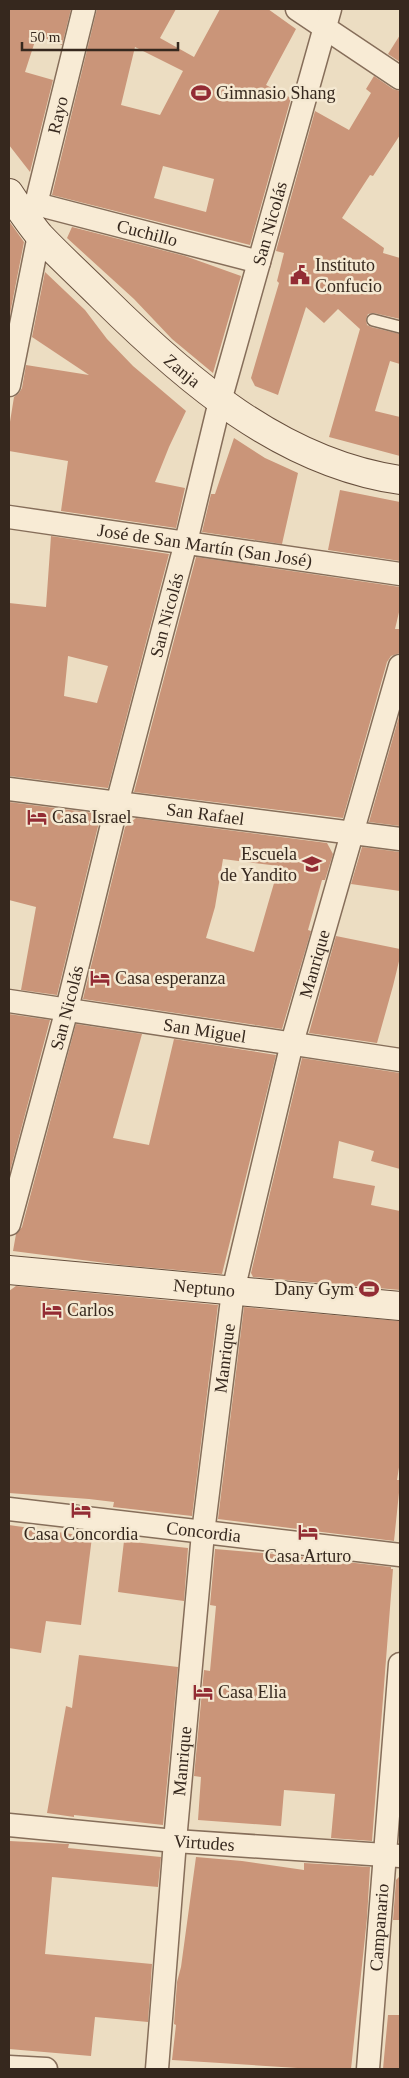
<svg xmlns="http://www.w3.org/2000/svg" width="409" height="2078" viewBox="0 0 409 2078" font-family="'Times New Roman',serif">
  <style>
    .building { fill: #ca9579; fill-rule: evenodd }
    .lines { fill: none; stroke-linecap: round; stroke-linejoin: round }
    .lane-casing { stroke: #866e5a; stroke-width: 14 }
    .street-casing { stroke: #866e5a; stroke-width: 25 }
    .secondary-casing { stroke: #674f3d; stroke-width: 30 }
    .lane { stroke: #f8ebd5; stroke-width: 11 }
    .street { stroke: #f8ebd5; stroke-width: 22 }
    .secondary { stroke: #f8ebd5; stroke-width: 28 }
    .labels { text-anchor: middle; dominant-baseline: central; stroke-width: 5; stroke-linejoin: round; paint-order: stroke }
    .poi-label { font-size: 18px; fill: #36281e; stroke: #f4e8d1; text-anchor: start }
    .street-label { font-size: 18px; fill: #36281e; stroke: #f4e8d1 }
  </style>
  <rect width="100%" height="100%" fill="#ecddc2"/>
  <path class="building" d="M 9,9 L 71,9 L 62,45 L 37,35 L 25,72 L 53,80 L 30,172 L 9,145 Z
    M 97,9 L 176,9 L 160,38 L 194,57 L 220,9 L 268,9 L 296,29 L 266,85 L 291,98 L 250,245 L 52,195 ZM 135,47 L 183,71 L 160,115 L 121,105 ZM 163,166 L 214,179 L 206,212 L 154,198 Z
    M 400,35 L 400,62 L 388,54 Z
    M 374,76 L 393,89 L 400,91 L 400,135 L 373,176 L 370,175 L 342,218 L 384,248 L 383,253 L 400,258 L 400,319 L 374,313 L 368,314 L 366,319 L 367,325 L 371,327 L 400,334 L 400,364 L 390,361 L 375,411 L 400,417 L 400,456 L 329,437 L 360,329 L 338,309 L 324,323 L 306,307 L 278,395 L 255,386 L 251,378 L 279,283 L 277,281 L 284,253 L 276,251 L 315,111 L 349,130 L 371,93 L 366,89 Z
    M 9,221 L 24,242 L 9,319 Z
    M 72,227 L 185,256 L 241,276 L 213,373 L 172,339 L 134,299 L 67,238 Z
    M 45,272 L 85,310 L 107,339 L 133,366 L 186,411 L 169,447 L 155,482 L 185,488 L 176,528 L 61,511 L 68,461 L 9,451 L 9,428 L 14,397 L 19,393 L 22,388 L 26,365 L 89,375 L 32,337 Z
    M 234,438 L 265,458 L 298,473 L 282,544 L 202,532 L 211,494 L 215,494 Z
    M 340,490 L 400,502 L 400,561 L 328,550 Z
    M 51,536 L 169,554 L 108,788 L 9,776 L 9,603 L 46,607 ZM 68,656 L 108,666 L 97,703 L 64,696 Z
    M 196,557 L 400,587 L 400,608 L 395,629 L 400,629 L 400,653 L 391,656 L 387,662 L 343,818 L 134,792 Z
    M 400,713 L 400,826 L 369,822 Z
    M 9,802 L 101,814 L 57,995 L 21,990 L 36,907 L 9,900 Z
    M 136,818 L 327,843 L 333,854 L 325,880 L 322,880 L 308,930 L 311,931 L 282,1029 L 83,999 L 125,827 ZM 223,859 L 279,866 L 254,952 L 206,938 L 215,907 Z
    M 362,847 L 400,852 L 400,891 L 351,884 Z
    M 336,936 L 400,949 L 400,957 L 393,986 L 377,1043 L 309,1033 Z
    M 9,1014 L 50,1020 L 9,1175 Z
    M 76,1024 L 142,1034 L 113,1138 L 149,1145 L 174,1039 L 276,1055 L 222,1274 L 121,1265 L 13,1251 L 16,1234 L 22,1227 Z
    M 302,1058 L 400,1073 L 400,1169 L 371,1161 L 374,1151 L 339,1141 L 333,1178 L 375,1186 L 371,1205 L 400,1211 L 400,1290 L 253,1277 L 251,1273 Z
    M 16,1286 L 218,1305 L 192,1516 L 113,1507 L 114,1502 L 89,1499 L 9,1493 L 9,1291 Z
    M 244,1307 L 400,1321 L 400,1461 L 397,1480 L 400,1480 L 400,1483 L 394,1541 L 218,1519 Z
    M 9,1525 L 92,1537 L 81,1625 L 46,1621 L 41,1653 L 9,1648 Z
    M 124,1541 L 188,1548 L 184,1601 L 118,1592 Z
    M 215,1549 L 275,1554 L 391,1567 L 391,1569 L 393,1569 L 372,1841 L 331,1838 L 335,1794 L 284,1790 L 281,1826 L 198,1820 L 201,1777 L 194,1776 L 204,1670 L 210,1671 L 216,1606 L 210,1605 Z
    M 79,1655 L 178,1667 L 163,1825 L 74,1815 L 74,1817 L 47,1813 L 66,1706 L 72,1708 Z
    M 9,1841 L 69,1844 L 68,1848 L 161,1857 L 158,1887 L 52,1877 L 45,1954 L 152,1964 L 148,2022 L 95,2017 L 91,2056 L 9,2049 Z
    M 196,1857 L 242,1861 L 304,1870 L 304,1863 L 370,1867 L 367,1918 L 351,2069 L 313,2069 L 172,2060 L 176,2025 L 174,2024 L 177,1982 L 181,1967 Z
    M 400,1876 L 400,1920 L 393,1920 L 396,1880 Z
    M 388,2015 L 400,2015 L 400,2069 L 383,2069 Z"/>
  <g class="lines">
    <defs>
      <path id="lane" d="M 373,320 L 400,327"/>
      <g id="street">
        <path d="M 297,9 L 400,78"/>
        <path id="s1" d="M 36,204 L 259,262"/>
        <path id="s2" d="M 30,216 L 36,204 L 84,9"/>
        <path d="M 9,385 L 39,235"/>
        <path id="s3" d="M 9,517 L 400,574"/>
        <path id="s4" d="M 9,789 L 400,839"/>
        <path id="s5" d="M 9,1001 L 400,1060"/>
        <path id="s6" d="M 9,1224 L 67,1009 L 117,804 L 186,542 L 220,401 L 330,9"/>
        <path id="s7" d="M 9,1509 L 400,1555"/>
        <path id="s8" d="M 9,1825 L 175,1841 L 400,1856"/>
        <path d="M 9,2067 L 46,2069"/>
        <path id="s9" d="M 157,2069 L 175,1841 L 203,1533 L 233,1291 L 292,1043 L 400,666"/>
        <path id="s10" d="M 368,2069 L 400,1664"/>
      </g>
      <g id="secondary">
        <path id="s11" d="M 9,193 C 19,208 29,223 40,236 C 60,257 82,277 102,297 C 185,379 281,463 400,480"/>
        <path id="s12" d="M 9,1270 L 400,1306"/>
      </g>
    </defs>
    <use href="#lane" class="lane-casing"/>
    <use href="#street" class="street-casing"/>
    <use href="#secondary" class="secondary-casing"/>
    <use href="#lane" class="lane"/>
    <use href="#street" class="street"/>
    <use href="#secondary" class="secondary"/>
  </g>
  <defs>
    <symbol id="stadium-bare" viewBox="-9 -9 18 18"><path d="M0-5a6.5 5 0 1 0 0 10a6.5 5 0 1 0 0-10ZM-3.5-1.8h7v3.6h-7Z" fill="#932c34" stroke="#f4e8d1" stroke-width="2.5" paint-order="stroke"/></symbol>
    <symbol id="civic-bare" viewBox="-9 -9 18 18"><path d="M-.6-6.5H3V-4.5H.6V-3L4-1V1h2V6H-6V1h2V-1L-.6-3ZM-1.2 2.5V6h2.4V2.5Z" fill="#932c34" stroke="#f4e8d1" stroke-width="2.5" paint-order="stroke"/></symbol>
    <symbol id="hotel-bare" viewBox="-9 -9 18 18"><path d="M-6-4.5h1.5V1H6V5H4.5V3h-9V5H-6ZM-4 0a1.8 1.8 0 1 1 3.6 0ZM.5 0V-2.5h3Q6-2.5 6 0Z" fill="#932c34" stroke="#f4e8d1" stroke-width="2.5" paint-order="stroke"/></symbol>
    <symbol id="school-bare" viewBox="-9 -9 18 18"><path d="M0-5L7-2L0 1L-7-2ZM-4 1L0 2.5L4 1V4Q0 6-4 4Z" fill="#932c34" stroke="#f4e8d1" stroke-width="2.5" paint-order="stroke"/></symbol>
  </defs>
  <g fill-rule="evenodd">
    <use href="#stadium-bare" x="187" y="79" width="28" height="28"/>
    <use href="#civic-bare" x="286" y="261" width="28" height="28"/>
    <use href="#hotel-bare" x="23" y="803" width="28" height="28"/>
    <use href="#school-bare" x="298" y="850" width="28" height="28"/>
    <use href="#hotel-bare" x="86" y="964" width="28" height="28"/>
    <use href="#stadium-bare" x="355" y="1275" width="28" height="28"/>
    <use href="#hotel-bare" x="38" y="1296" width="28" height="28"/>
    <use href="#hotel-bare" x="67" y="1496" width="28" height="28"/>
    <use href="#hotel-bare" x="294" y="1518" width="28" height="28"/>
    <use href="#hotel-bare" x="189" y="1678" width="28" height="28"/>
  </g>
  <g class="labels">
    <g class="poi-label">
      <text x="216" y="93">Gimnasio Shang</text>
      <text x="315" y="265">Instituto<tspan x="315" dy="21">Confucio</tspan></text>
      <text x="52" y="817">Casa Israel</text>
      <text x="297" y="854" text-anchor="end">Escuela<tspan x="297" dy="21">de Yandito</tspan></text>
      <text x="115" y="978">Casa esperanza</text>
      <text x="354" y="1289" text-anchor="end">Dany Gym</text>
      <text x="67" y="1310">Carlos</text>
      <text x="81" y="1534" text-anchor="middle">Casa Concordia</text>
      <text x="308" y="1556" text-anchor="middle">Casa Arturo</text>
      <text x="218" y="1692">Casa Elia</text>
    </g>
    <g class="street-label">
      <text stroke="none"><textPath href="#s2" startOffset="105">Rayo</textPath></text>
      <text stroke="none"><textPath href="#s6" startOffset="1034">San Nicolás</textPath></text>
      <text stroke="none"><textPath href="#s1" startOffset="115">Cuchillo</textPath></text>
      <text stroke="none"><textPath href="#s11" startOffset="249">Zanja</textPath></text>
      <text stroke="none"><textPath href="#s3" startOffset="198">José de San Martín (San José)</textPath></text>
      <text stroke="none"><textPath href="#s6" startOffset="629">San Nicolás</textPath></text>
      <text stroke="none"><textPath href="#s4" startOffset="198">San Rafael</textPath></text>
      <text stroke="none"><textPath href="#s9" startOffset="1119">Manrique</textPath></text>
      <text stroke="none"><textPath href="#s6" startOffset="224">San Nicolás</textPath></text>
      <text stroke="none"><textPath href="#s5" startOffset="198">San Miguel</textPath></text>
      <text stroke="none"><textPath href="#s12" startOffset="196">Neptuno</textPath></text>
      <text stroke="none"><textPath href="#s9" startOffset="714">Manrique</textPath></text>
      <text stroke="none"><textPath href="#s7" startOffset="196">Concordia</textPath></text>
      <text stroke="none"><textPath href="#s9" startOffset="309">Manrique</textPath></text>
      <text stroke="none"><textPath href="#s8" startOffset="196">Virtudes</textPath></text>
      <text stroke="none"><textPath href="#s10" startOffset="142">Campanario</textPath></text>
    </g>
  </g>
  <rect width="409" height="2078" fill="none" stroke="#36281e" stroke-width="20"/>
  <path d="M22 42v8h156v-8" fill="none" stroke="#36281e" stroke-width="2.5"/>
  <text x="30" y="42" font-size="15" fill="#36281e" stroke="#f4e8d1" stroke-width="4" paint-order="stroke">50 m</text>
</svg>
